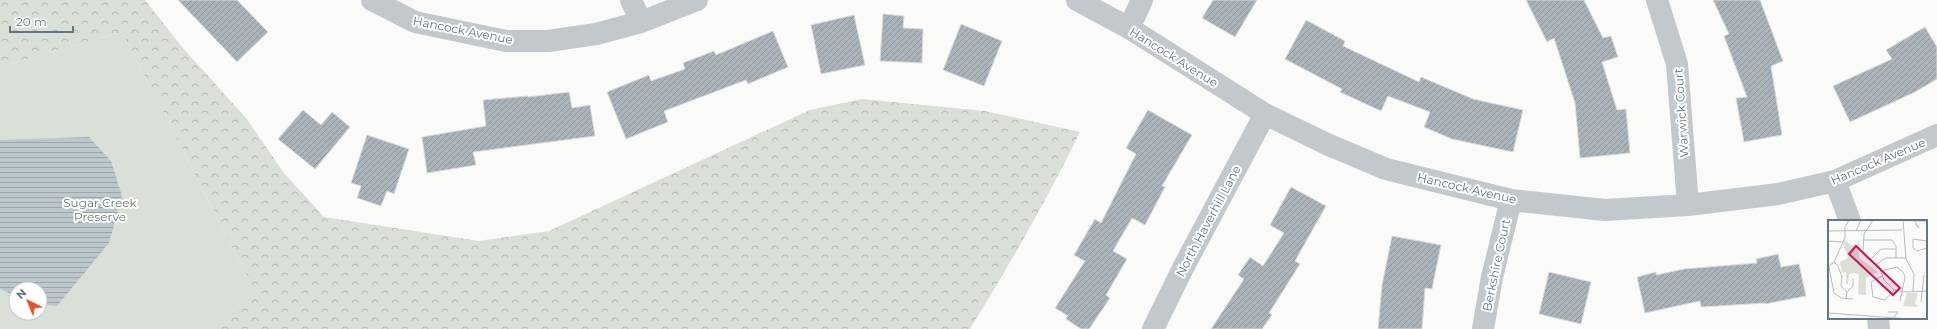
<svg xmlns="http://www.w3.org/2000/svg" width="1937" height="329" viewBox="0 0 1937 329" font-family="Montserrat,sans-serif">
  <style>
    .forest { fill: url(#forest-crowns) }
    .park { fill: #dadfd7; fill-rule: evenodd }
    .water { fill: url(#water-rules) }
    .building { fill: url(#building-hatch); stroke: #dcdcda }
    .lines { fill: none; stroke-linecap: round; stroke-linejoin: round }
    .minor { stroke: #c3c8cc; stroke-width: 22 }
    .labels { text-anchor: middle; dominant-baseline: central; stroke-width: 4; stroke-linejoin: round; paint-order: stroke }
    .street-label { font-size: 12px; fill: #657683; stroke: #fff }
    .park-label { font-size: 12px; fill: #687a64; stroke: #fff }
    .inset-road { fill: none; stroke: #b5bdc2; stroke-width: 1 }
    .view { fill: #c2185b; fill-opacity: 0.15; stroke: #c2185b; stroke-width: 2 }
    .inset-edge { fill: none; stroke: #657683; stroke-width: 2 }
  </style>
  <defs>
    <pattern id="forest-crowns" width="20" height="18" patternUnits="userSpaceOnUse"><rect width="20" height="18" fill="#dadfd7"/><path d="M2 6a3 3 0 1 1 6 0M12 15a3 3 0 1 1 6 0" fill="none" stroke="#b4b9b4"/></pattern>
    <pattern id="water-rules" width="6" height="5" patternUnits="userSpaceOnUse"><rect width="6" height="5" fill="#bbc7cb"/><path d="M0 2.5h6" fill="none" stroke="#9ca6aa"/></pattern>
    <pattern id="building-hatch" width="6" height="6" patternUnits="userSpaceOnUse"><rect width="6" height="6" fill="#aab3b9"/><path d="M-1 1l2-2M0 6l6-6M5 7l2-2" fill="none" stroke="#8e969c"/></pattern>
  </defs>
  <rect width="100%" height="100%" fill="#fafaf8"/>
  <path class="forest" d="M 0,0 L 145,0 L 182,47 L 246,118 L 284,173 L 324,217 L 479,241 L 549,231 L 810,110 L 862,99 L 985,111 L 1080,132 C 1047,200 1009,265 970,329 L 210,329 L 255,292 L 122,32 L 0,67 Z"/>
  <path class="park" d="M 122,32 L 255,292 L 210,329 L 0,329 L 0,67 ZM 16,289 L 40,289 L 40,313 L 16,313 Z"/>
  <path class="water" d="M 89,137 L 111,161 L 122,196 L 109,243 L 57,306 L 40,304 L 40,289 L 16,289 L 16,296 L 0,289 L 0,140 Z"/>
  <path class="building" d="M 178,0 L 237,0 L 268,32 L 237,62 Z
    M 1213,0 L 1257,0 L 1235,37 L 1202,18 Z
    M 1526,0 L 1584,0 L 1603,38 L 1611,36 L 1618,57 L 1602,62 L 1617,110 L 1626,109 L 1630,153 L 1580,158 L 1575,103 L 1554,38 L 1547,42 Z
    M 1713,0 L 1760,0 L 1783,61 L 1771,66 L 1782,135 L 1744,142 L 1736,98 L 1747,97 L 1724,36 L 1729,34 Z
    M 883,14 L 904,16 L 903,28 L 923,29 L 922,63 L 880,61 Z
    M 854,15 L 865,65 L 821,74 L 811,25 Z
    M 1306,20 L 1345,41 L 1343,46 L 1419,82 L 1421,77 L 1473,99 L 1523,110 L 1513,152 L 1452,139 L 1424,127 L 1430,112 L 1388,96 L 1381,111 L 1340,92 L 1342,89 L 1285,59 Z
    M 961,24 L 1002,41 L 984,86 L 943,70 Z
    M 1925,27 L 1937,47 L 1937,79 L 1915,92 L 1850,122 L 1833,86 L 1892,59 L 1886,50 Z
    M 773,31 L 788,67 L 748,84 L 746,80 L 664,111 L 668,122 L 626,139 L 607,92 L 649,75 L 651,81 L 685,69 L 683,63 L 714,51 L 716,55 Z
    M 569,92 L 572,108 L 590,105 L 595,136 L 473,152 L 476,165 L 427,173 L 422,137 L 486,126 L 483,100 L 528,96 L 528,97 Z
    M 303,110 L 321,125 L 332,112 L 350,127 L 315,169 L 278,139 Z
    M 1148,110 L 1192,135 L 1162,186 L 1165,187 L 1145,225 L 1132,218 L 1113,251 L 1127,259 L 1106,295 L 1110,298 L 1089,329 L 1081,329 L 1066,319 L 1068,316 L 1055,308 L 1085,261 L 1074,255 L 1095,219 L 1101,223 L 1136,154 L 1126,148 Z
    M 367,135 L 409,149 L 394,194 L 387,191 L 381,206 L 357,198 L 361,186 L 351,183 Z
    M 1291,187 L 1326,206 L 1295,261 L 1300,264 L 1269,313 L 1272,315 L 1262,329 L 1211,329 L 1244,279 L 1238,275 L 1250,257 L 1263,266 L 1284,233 L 1270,225 Z
    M 1392,236 L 1441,245 L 1432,289 L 1425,288 L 1422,329 L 1378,329 L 1382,285 Z
    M 1778,254 L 1781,267 L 1799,264 L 1806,296 L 1765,304 L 1765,303 L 1701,307 L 1700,301 L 1645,313 L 1637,277 L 1656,272 L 1656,275 L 1684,269 L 1757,263 L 1756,259 Z
    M 1549,272 L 1591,282 L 1581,324 L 1539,314 Z"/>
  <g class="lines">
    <path class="minor" d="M 372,0 L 415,22 L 506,41 L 548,41 L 596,34 L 641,22 L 697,0
      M 631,0 L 641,22
      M 1077,0 L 1129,28 L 1265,114 L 1329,145 L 1386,169 L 1511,200 L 1605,210 L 1688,205 L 1778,194 L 1835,181 L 1937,135
      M 1657,0 L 1677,64 L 1688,205
      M 1129,28 L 1142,0
      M 1835,181 L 1850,221
      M 1878,318 L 1879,329
      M 1153,329 L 1183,268 L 1265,114
      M 1483,329 L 1492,277 L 1511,200"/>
  </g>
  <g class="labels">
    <g class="street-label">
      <text transform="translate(463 30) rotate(11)">Hancock Avenue</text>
      <text transform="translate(1174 57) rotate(32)">Hancock Avenue</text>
      <text transform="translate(1681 113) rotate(-94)">Warwick Court</text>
      <text transform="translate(1878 161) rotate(-23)">Hancock Avenue</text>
      <text transform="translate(1467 188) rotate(13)">Hancock Avenue</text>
      <text transform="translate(1208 221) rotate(-62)">North Haverhill Lane</text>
      <text transform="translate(1496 265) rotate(-78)">Berkshire Court</text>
    </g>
    <g class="park-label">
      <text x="100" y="202">Sugar Creek<tspan x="100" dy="14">Preserve</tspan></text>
    </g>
  </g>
  <g transform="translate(1828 220)">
    <rect width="99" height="99" fill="#fafaf8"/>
    <path d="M 31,20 L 31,38 L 50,52 L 38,58 L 38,75 L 35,75 L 30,74 L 31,55 L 27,53 L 21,54 L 20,64 L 18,64 L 18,52 L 14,53 L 12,42 L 20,38 L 27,38 L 22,25 L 29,25 Z" fill="#dadfd7"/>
    <path d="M 17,20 L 30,30 L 27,38 L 20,38 L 15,24 ZM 79,73 L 90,73 L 87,83 L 90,87 L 75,86 Z" fill="#dadfd7"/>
    <path class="inset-road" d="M 45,0 L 36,14 L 35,30 L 39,38 L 51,46 L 56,60 L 66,70 L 78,72 L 99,71M 51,0 L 99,1M 75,0 L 78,39 L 86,54 L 85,71M 86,0 L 91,8 L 88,5M 99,4 L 99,19M 0,11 L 74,10M 28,11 L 33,0M 36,20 L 64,20 L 68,26 L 68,38M 0,21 L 14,22M 99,21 L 85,19 L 85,28 L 89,31 L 99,28M 42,40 L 53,29 L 68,29M 6,42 L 10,46 L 14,57 L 13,66 L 19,72M 49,44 L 58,38 L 78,38M 0,47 L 6,42 L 17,18 L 17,7 L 21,0M 1,47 L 6,73 L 13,78 L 25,79M 53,51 L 69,47 L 75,52 L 77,57 L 72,81M 45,77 L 43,62 L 54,56M 45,77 L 57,80 L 66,70M 18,79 L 19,72 L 25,66 L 25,58M 93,82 L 96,55M 60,92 L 70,92 L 66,97M 0,93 L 81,99"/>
    <path class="view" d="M 28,26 L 72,68 L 65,75 L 21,34 Z"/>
    <rect width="99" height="99" class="inset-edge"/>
  </g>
  <g transform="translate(28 301) rotate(317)"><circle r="19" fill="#ffffff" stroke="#c1c8cd"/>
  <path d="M0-3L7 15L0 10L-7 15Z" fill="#e4572e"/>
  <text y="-6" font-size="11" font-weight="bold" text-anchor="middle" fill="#657683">N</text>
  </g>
  <path d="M10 26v6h63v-6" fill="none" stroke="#657683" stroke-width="2"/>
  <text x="16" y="26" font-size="12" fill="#657683" stroke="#ffffff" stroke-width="3" paint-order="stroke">20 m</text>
</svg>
